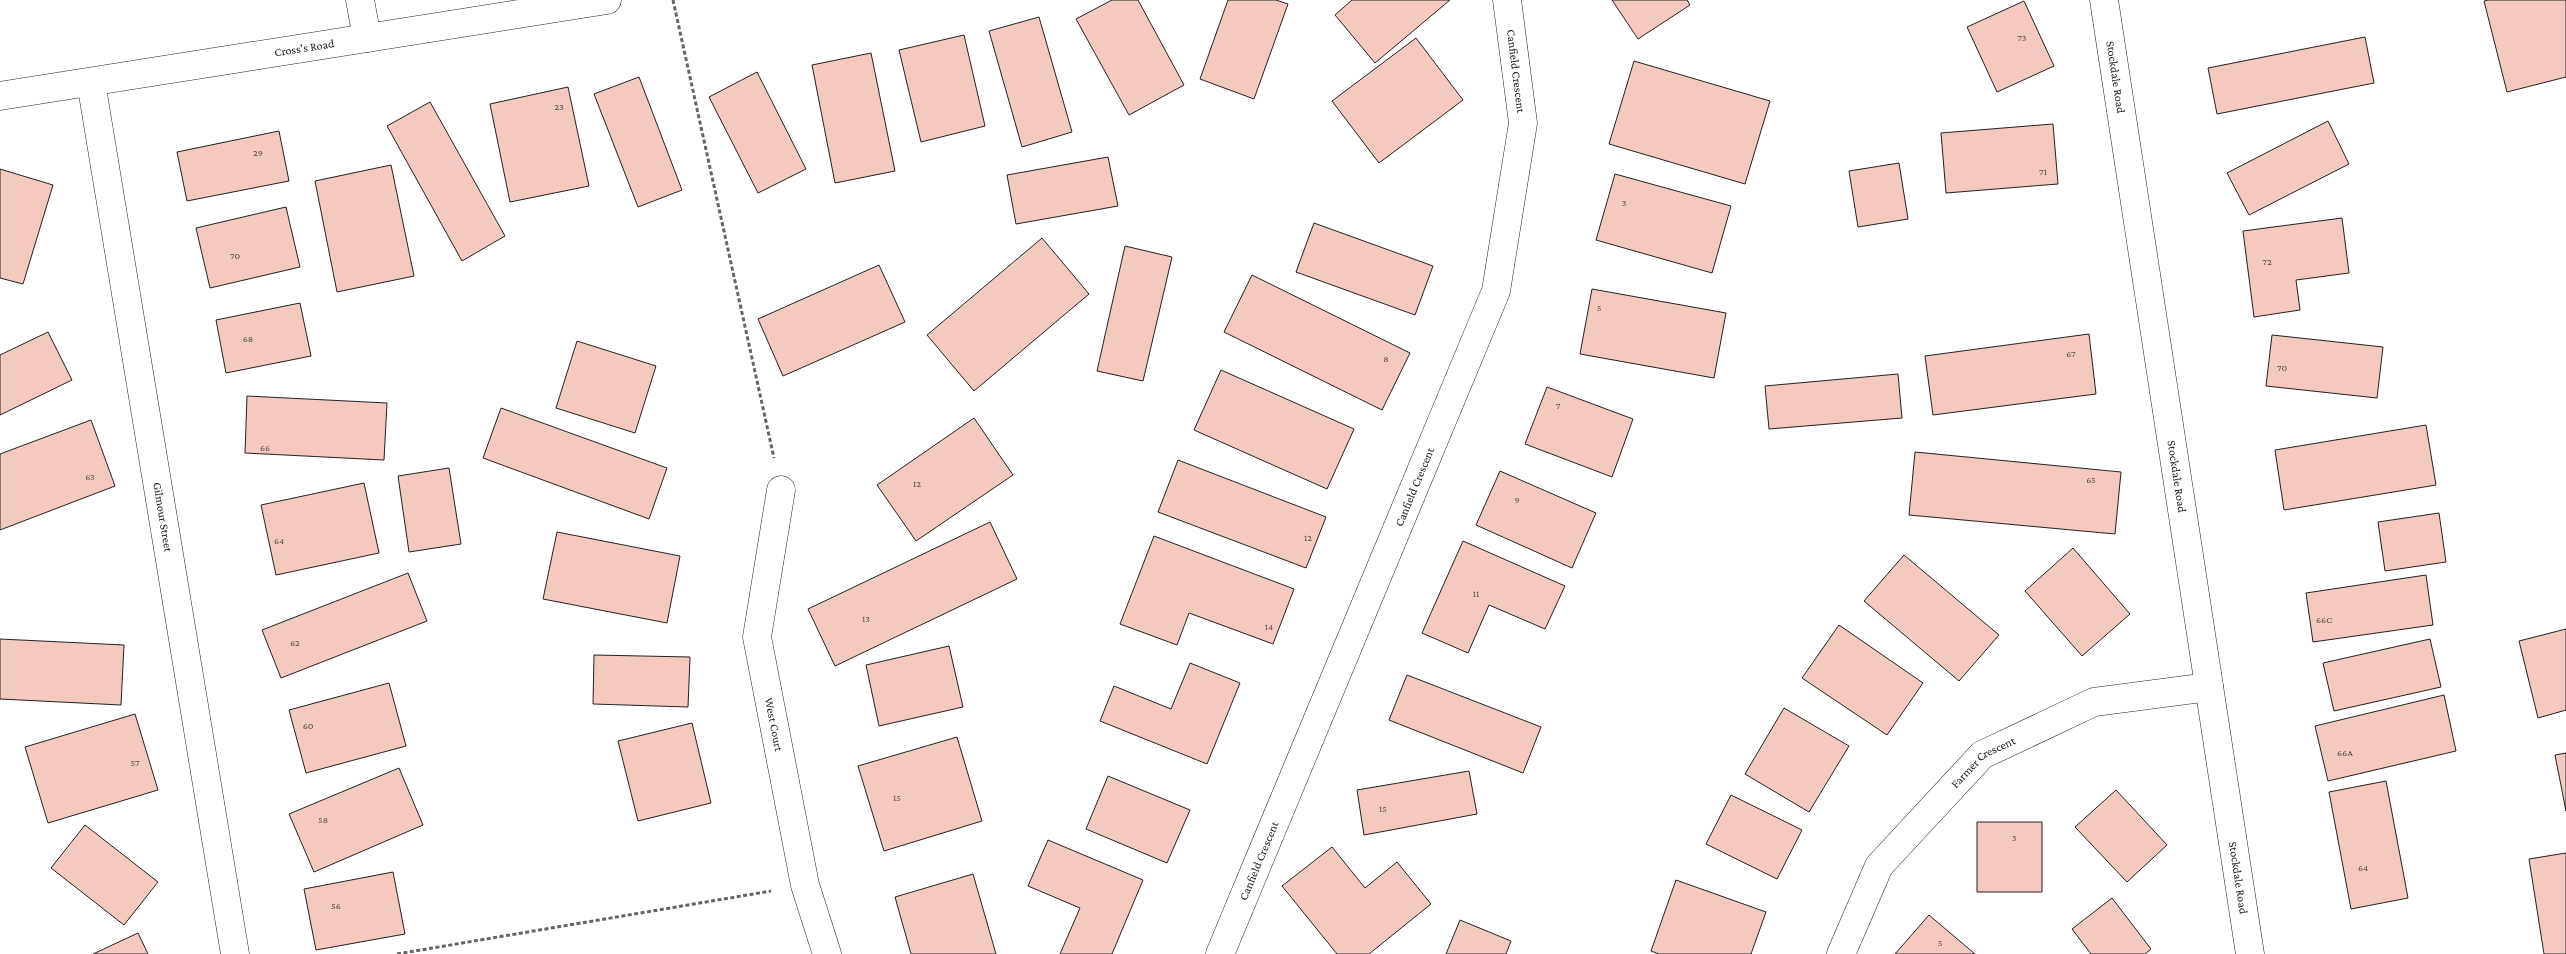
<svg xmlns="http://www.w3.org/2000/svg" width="2566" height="954" viewBox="0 0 2566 954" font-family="'Crimson Pro',serif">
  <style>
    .building { fill: #f3c9c0; stroke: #222 }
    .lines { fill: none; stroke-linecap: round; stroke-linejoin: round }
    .minor-casing { stroke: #222; stroke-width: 29 }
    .path { stroke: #646464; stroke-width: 3; stroke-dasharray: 4 2.5; stroke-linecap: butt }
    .minor { stroke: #fff; stroke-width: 28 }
    .labels { text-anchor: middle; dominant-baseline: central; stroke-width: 4; stroke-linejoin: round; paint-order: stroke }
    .number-label { font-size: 10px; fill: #564c4a }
    .street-label { font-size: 12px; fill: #222; stroke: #fff }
  </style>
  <rect width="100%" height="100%" fill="#fff"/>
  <path class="building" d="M 1112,0 L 1138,0 L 1184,85 L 1129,115 L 1076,19 Z
    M 1228,0 L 1276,0 L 1288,4 L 1254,99 L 1200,79 Z
    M 1352,0 L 1450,0 L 1375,63 L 1335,15 Z
    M 1612,0 L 1687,0 L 1690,5 L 1638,39 Z
    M 2488,0 L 2566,0 L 2566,77 L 2507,92 L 2484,1 Z
    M 2024,1 L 2054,66 L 1997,92 L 1967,27 Z
    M 1039,17 L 1072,132 L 1022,147 L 989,31 Z
    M 964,35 L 985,126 L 921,142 L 899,50 Z
    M 2365,37 L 2374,83 L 2217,114 L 2208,68 Z
    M 1416,38 L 1463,100 L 1379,163 L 1332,101 Z
    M 871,53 L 895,171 L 835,183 L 812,65 Z
    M 1634,61 L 1770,101 L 1745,184 L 1609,144 Z
    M 757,72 L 806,169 L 758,193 L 709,97 Z
    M 639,77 L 682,190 L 638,207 L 594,94 Z
    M 568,87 L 589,186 L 510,202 L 490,104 Z
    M 430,102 L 505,236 L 462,261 L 387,126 Z
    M 2328,121 L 2349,164 L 2249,215 L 2227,173 Z
    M 2053,124 L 2058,184 L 1946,193 L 1941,133 Z
    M 279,131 L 289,181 L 187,201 L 177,152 Z
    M 1108,157 L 1118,206 L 1016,224 L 1007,175 Z
    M 1899,163 L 1908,219 L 1858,227 L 1849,171 Z
    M 391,165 L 414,276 L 337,292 L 315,181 Z
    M 0,169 L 53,185 L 23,284 L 0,278 Z
    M 1615,174 L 1731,206 L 1712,273 L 1596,240 Z
    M 286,207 L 300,267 L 210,288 L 196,228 Z
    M 2342,218 L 2349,273 L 2296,280 L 2300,310 L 2254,317 L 2243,231 Z
    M 1314,223 L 1433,266 L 1415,315 L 1296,272 Z
    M 1042,238 L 1089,294 L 974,391 L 927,335 Z
    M 1125,246 L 1172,257 L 1143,381 L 1097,371 Z
    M 879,265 L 905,322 L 783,376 L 758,319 Z
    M 1252,275 L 1410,353 L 1382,410 L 1224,332 Z
    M 1592,289 L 1726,313 L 1714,378 L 1580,354 Z
    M 300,303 L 311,356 L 226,373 L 216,320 Z
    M 48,332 L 72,380 L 0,415 L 0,355 Z
    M 2089,334 L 2096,394 L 1933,415 L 1925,356 Z
    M 2272,335 L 2383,347 L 2377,398 L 2266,386 Z
    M 577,341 L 656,366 L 635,433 L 556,408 Z
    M 1221,370 L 1354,429 L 1327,489 L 1194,430 Z
    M 1898,374 L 1902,418 L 1769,429 L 1765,386 Z
    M 1547,387 L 1633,419 L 1612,477 L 1525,444 Z
    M 247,396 L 387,403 L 384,460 L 245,453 Z
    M 501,408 L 667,468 L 649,519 L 483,458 Z
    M 974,418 L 1013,475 L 916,541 L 877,485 Z
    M 91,420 L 115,486 L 0,530 L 0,454 Z
    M 2426,425 L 2436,485 L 2284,510 L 2275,450 Z
    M 1915,452 L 2121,472 L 2115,534 L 1909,515 Z
    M 1178,460 L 1326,517 L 1306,568 L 1158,512 Z
    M 449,468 L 461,544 L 409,552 L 398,476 Z
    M 1500,471 L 1596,513 L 1572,568 L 1476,525 Z
    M 364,483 L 379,553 L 276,575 L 261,505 Z
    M 2439,513 L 2446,562 L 2385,571 L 2378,522 Z
    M 990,522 L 1017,579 L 835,666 L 808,609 Z
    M 557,532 L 680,556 L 667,623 L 543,599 Z
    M 1154,536 L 1294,589 L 1273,644 L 1189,613 L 1177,645 L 1120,624 Z
    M 1463,541 L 1565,586 L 1545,629 L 1489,605 L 1468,653 L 1422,633 Z
    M 2073,548 L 2130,614 L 2082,656 L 2025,591 Z
    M 1904,555 L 1999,635 L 1959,681 L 1864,601 Z
    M 408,573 L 427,621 L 281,678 L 262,630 Z
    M 2426,575 L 2433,625 L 2313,642 L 2306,593 Z
    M 1839,625 L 1923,683 L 1887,735 L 1802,678 Z
    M 2566,629 L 2566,710 L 2538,718 L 2519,641 Z
    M 0,639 L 124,645 L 121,705 L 0,699 Z
    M 2430,639 L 2441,687 L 2334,711 L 2323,663 Z
    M 949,646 L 963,707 L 879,726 L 866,665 Z
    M 594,655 L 690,657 L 688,707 L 593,704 Z
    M 1190,663 L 1240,683 L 1207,764 L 1100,721 L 1114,686 L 1171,709 Z
    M 1407,675 L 1541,727 L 1523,773 L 1389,720 Z
    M 389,683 L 406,746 L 306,773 L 289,710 Z
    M 2444,695 L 2456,751 L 2328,781 L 2315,726 Z
    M 1784,708 L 1849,746 L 1809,812 L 1745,774 Z
    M 135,714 L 158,790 L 48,823 L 25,747 Z
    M 692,723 L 711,803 L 638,821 L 618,741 Z
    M 957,737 L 982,821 L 884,851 L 858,766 Z
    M 2566,753 L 2566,811 L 2555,755 Z
    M 399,768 L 423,825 L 314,872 L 289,814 Z
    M 1469,771 L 1477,814 L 1364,835 L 1357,790 Z
    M 1108,776 L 1190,810 L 1167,863 L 1086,829 Z
    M 2386,781 L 2408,898 L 2351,909 L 2329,792 Z
    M 2116,790 L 2167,845 L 2127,882 L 2075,827 Z
    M 1731,795 L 1802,830 L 1777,879 L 1706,844 Z
    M 1977,822 L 2042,822 L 2042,892 L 1977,892 Z
    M 85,825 L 158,882 L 124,925 L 51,868 Z
    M 1048,840 L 1143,880 L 1112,954 L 1060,954 L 1080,908 L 1028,886 Z
    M 1332,847 L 1365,888 L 1397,862 L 1431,904 L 1369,954 L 1337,954 L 1282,886 Z
    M 2566,853 L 2566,954 L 2544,954 L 2529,859 Z
    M 393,872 L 405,934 L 316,950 L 304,889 Z
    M 973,874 L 996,954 L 911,954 L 895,897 Z
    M 1676,880 L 1766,912 L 1751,954 L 1659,954 L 1651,951 Z
    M 2112,898 L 2151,949 L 2145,954 L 2091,954 L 2072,929 Z
    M 1929,915 L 1975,954 L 1895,954 Z
    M 1460,920 L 1511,941 L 1506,954 L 1446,954 Z
    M 138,933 L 148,954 L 93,954 Z"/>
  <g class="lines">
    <defs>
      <g id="minor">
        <path d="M 360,0 L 367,38"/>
        <path id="s1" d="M 2104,0 L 2250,954"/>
        <path id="s2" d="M 91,82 L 235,954"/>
        <path id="s3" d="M 0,96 L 607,0"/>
        <path id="s4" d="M 781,490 L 757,637 L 805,885 L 827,954"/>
        <path id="s5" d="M 1220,954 L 1496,291 L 1523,123 L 1507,0"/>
        <path id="s6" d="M 1841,954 L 1879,866 L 1982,755 L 2094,702 L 2209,687"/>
      </g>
    </defs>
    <use href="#minor" class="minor-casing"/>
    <path class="path" d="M 673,0 L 774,458
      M 397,954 L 771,891"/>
    <use href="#minor" class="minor"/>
  </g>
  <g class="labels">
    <g class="number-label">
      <text x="2022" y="37">73</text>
      <text x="559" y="106">23</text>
      <text x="258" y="152">29</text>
      <text x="2043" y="171">71</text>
      <text x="1624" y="202">3</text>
      <text x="235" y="255">70</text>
      <text x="2267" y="261">72</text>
      <text x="1599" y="307">5</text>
      <text x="248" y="338">68</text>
      <text x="2071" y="353">67</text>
      <text x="1386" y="358">8</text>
      <text x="2282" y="367">70</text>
      <text x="1558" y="405">7</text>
      <text x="265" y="447">66</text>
      <text x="90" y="476">63</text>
      <text x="2091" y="479">65</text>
      <text x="917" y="483">12</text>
      <text x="1517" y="499">9</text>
      <text x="1308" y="537">12</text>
      <text x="279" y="540">64</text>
      <text x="1476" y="593">11</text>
      <text x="866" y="618">13</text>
      <text x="2324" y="619">66C</text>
      <text x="1269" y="626">14</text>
      <text x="295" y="642">62</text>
      <text x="308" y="725">60</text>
      <text x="2345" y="752">66A</text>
      <text x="135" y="762">57</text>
      <text x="897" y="797">15</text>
      <text x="1383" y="808">15</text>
      <text x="323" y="819">58</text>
      <text x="2014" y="837">3</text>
      <text x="2363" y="867">64</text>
      <text x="336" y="905">56</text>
      <text x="1940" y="942">5</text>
    </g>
    <g class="street-label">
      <text stroke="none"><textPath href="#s3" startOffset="308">Cross's Road</textPath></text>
      <text transform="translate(1516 71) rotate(83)">Canfield Crescent</text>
      <text stroke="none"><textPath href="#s1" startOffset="78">Stockdale Road</textPath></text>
      <text stroke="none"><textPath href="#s1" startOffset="482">Stockdale Road</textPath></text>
      <text stroke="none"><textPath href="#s5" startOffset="506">Canfield Crescent</textPath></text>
      <text stroke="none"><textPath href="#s2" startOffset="441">Gilmour Street</textPath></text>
      <text stroke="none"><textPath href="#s4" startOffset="238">West Court</textPath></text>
      <text stroke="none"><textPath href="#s6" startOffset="244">Farmer Crescent</textPath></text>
      <text stroke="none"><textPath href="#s5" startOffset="101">Canfield Crescent</textPath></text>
      <text stroke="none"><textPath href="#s1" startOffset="888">Stockdale Road</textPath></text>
    </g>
  </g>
</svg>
